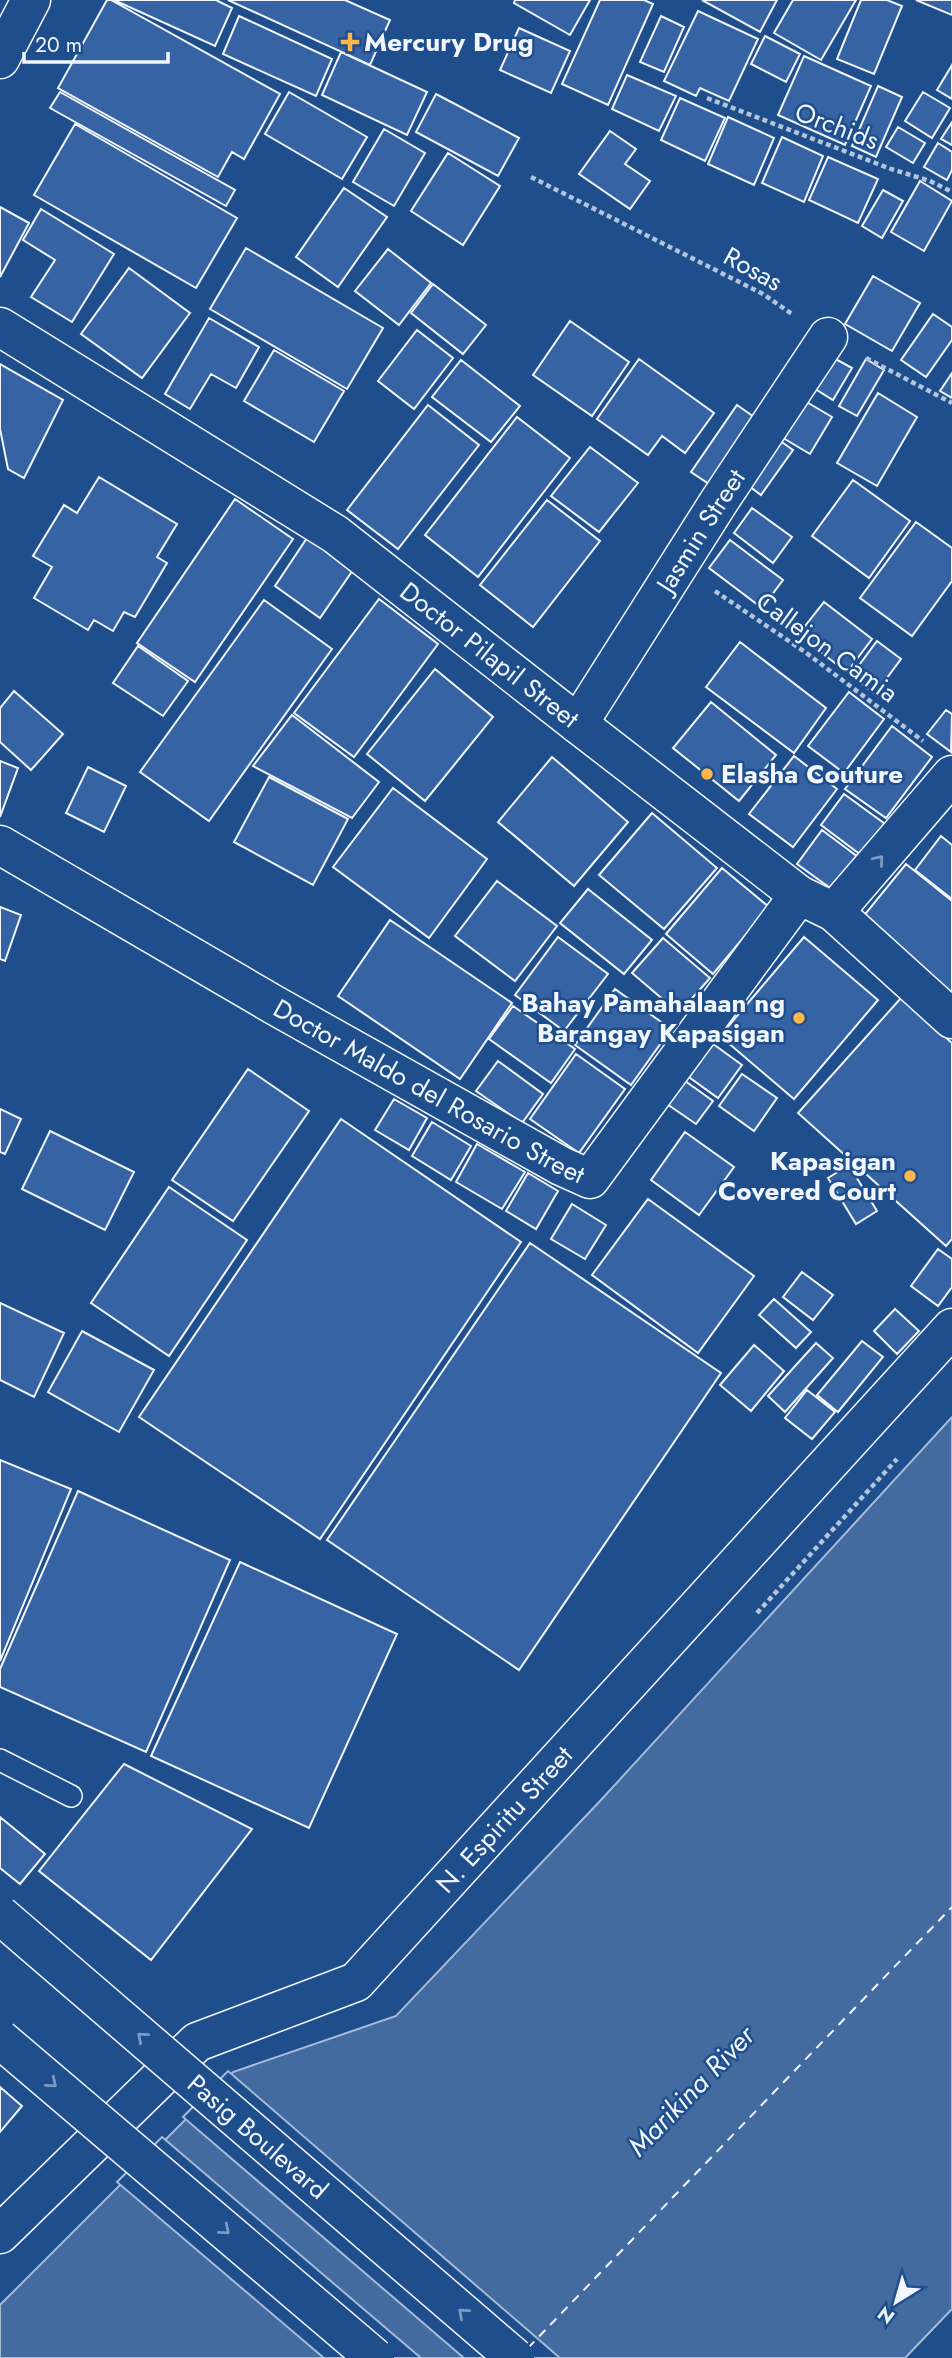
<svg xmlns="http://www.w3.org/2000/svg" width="952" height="2358" viewBox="0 0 952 2358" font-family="Jost,sans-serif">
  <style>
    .water { fill: #446ba0; stroke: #a8bbd7; stroke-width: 2 }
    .pier { fill: #1f4e8c; stroke: #a8bbd7; stroke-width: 2 }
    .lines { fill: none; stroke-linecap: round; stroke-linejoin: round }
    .ferry { stroke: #f2f6ff; stroke-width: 2; stroke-dasharray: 9 7; stroke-linecap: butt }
    .building { fill: #3563a3; stroke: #f2f6ff; stroke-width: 2 }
    .lane-casing { stroke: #f2f6ff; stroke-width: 24 }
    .street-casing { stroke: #f2f6ff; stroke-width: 41 }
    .secondary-casing { stroke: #f2f6ff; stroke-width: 41 }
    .path { stroke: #b3c4dc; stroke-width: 4.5; stroke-dasharray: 5 3.5; stroke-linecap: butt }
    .lane { stroke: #1f4e8c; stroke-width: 21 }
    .street { stroke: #1f4e8c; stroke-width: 38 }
    .secondary { stroke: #1f4e8c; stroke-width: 38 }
    .secondary-bridge-casing { stroke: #f2f6ff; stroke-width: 41; stroke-linecap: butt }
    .secondary-bridge { stroke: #1f4e8c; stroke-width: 38 }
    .oneway { stroke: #7e9ac0 }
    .poi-dot { fill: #ffb74d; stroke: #1f4e8c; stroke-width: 2.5 }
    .labels { text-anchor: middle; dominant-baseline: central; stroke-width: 5; stroke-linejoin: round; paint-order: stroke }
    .poi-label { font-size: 26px; font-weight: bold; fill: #f2f6ff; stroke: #1f4e8c; text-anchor: start }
    .street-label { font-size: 26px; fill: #f2f6ff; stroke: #1f4e8c }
    .water-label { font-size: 28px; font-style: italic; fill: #f2f6ff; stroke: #1f4e8c }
  </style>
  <rect width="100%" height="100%" fill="#1f4e8c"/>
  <path class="water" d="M 952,1417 L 952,2309 L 905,2358 L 0,2358 L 0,2305 L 233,2072 L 396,2016 L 601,1800 Z"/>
  <path class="pier" d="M 228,2071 L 560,2358 L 464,2358 L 183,2117 Z
    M 162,2137 L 421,2358 L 324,2358 L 117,2182 Z"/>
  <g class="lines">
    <path class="ferry" d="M 528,2348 L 952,1907"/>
  </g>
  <path class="building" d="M 107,0 L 111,0 L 280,94 L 244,159 L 232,152 L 218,177 L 58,88 Z
    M 114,0 L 216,0 L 232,8 L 215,46 Z
    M 228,0 L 345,0 L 390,20 L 370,65 Z
    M 515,0 L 590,0 L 570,35 L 514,3 Z
    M 600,0 L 644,0 L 653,4 L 608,105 L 562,84 Z
    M 702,0 L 777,0 L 760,32 Z
    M 793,0 L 856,0 L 821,60 L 774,33 Z
    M 861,0 L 887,0 L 902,6 L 874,74 L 837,59 Z
    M 916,0 L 952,0 L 952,15 Z
    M 698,11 L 758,39 L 729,101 L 700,88 L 696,96 L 664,81 Z
    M 239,16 L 332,59 L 316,96 L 223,54 Z
    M 661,16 L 684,27 L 664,72 L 640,62 Z
    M 519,28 L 570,51 L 551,93 L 500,70 Z
    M 765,36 L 800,54 L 786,82 L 751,64 Z
    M 341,52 L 427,92 L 407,135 L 322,95 Z
    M 804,56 L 871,86 L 845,145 L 778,115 Z
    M 952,65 L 952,99 L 937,90 Z
    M 627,75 L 676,96 L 659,131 L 612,109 Z
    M 878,86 L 902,97 L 876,157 L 852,146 Z
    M 60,92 L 235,190 L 226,206 L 50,108 Z
    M 289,92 L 367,137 L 342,179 L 265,134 Z
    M 923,92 L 950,108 L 932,138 L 905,121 Z
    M 436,94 L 519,138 L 498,176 L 416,132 Z
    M 680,98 L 725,118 L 705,161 L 661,140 Z
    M 728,117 L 774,138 L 754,185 L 708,164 Z
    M 952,122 L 952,145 L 941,139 Z
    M 75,124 L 237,218 L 196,288 L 34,195 Z
    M 898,127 L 925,143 L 913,163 L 886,147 Z
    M 384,129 L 425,153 L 394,206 L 353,182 Z
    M 610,131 L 636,149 L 625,164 L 650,181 L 630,209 L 579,174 Z
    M 782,137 L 823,156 L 804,202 L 762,183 Z
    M 938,143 L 952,152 L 952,170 L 947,180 L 924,167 Z
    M 448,153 L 500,186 L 463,245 L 411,211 Z
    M 828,157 L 878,179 L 858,223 L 809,200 Z
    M 920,181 L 952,201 L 924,251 L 891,232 Z
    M 344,188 L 387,217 L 338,287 L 296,257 Z
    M 883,190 L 903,201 L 882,238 L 862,226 Z
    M 0,207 L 29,223 L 0,277 Z
    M 41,209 L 114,254 L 72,322 L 31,297 L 55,260 L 23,240 Z
    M 246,248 L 383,328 L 347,389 L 210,309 Z
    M 388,249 L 431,283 L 399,325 L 355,291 Z
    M 129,268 L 190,313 L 142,378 L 81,334 Z
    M 873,276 L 920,303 L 892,351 L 845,324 Z
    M 433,284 L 486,325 L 463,354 L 411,313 Z
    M 933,314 L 952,327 L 952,340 L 926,377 L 901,360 Z
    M 209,318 L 259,347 L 236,388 L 211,374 L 190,409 L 165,394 Z
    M 570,321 L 629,362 L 592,416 L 533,375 Z
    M 417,330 L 453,358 L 414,409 L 378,381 Z
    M 274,350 L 344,391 L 314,442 L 244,401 Z
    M 830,356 L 852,368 L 833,400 L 812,387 Z
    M 639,359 L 714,413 L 685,453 L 662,436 L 648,455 L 597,419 Z
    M 866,359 L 884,370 L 857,416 L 839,406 Z
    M 461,360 L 520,406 L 491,442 L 432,397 Z
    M 0,364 L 63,400 L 24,478 L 8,469 L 0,429 Z
    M 952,373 L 952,398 L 940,391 Z
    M 878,393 L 917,417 L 877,486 L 837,463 Z
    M 805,401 L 832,417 L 810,454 L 783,438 Z
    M 428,405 L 479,445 L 398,549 L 347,510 Z
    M 737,405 L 767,426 L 721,492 L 691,472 Z
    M 517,417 L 570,458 L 478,577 L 425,535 Z
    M 772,435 L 793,450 L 761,495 L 741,480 Z
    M 590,447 L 638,483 L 599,532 L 551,496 Z
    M 99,477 L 177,524 L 157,557 L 167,563 L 135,617 L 124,612 L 113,631 L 94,620 L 88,630 L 34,598 L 52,567 L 33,556 L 64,505 L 77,513 Z
    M 853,480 L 910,521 L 869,578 L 812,536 Z
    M 235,499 L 293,539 L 195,682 L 137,643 Z
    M 547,500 L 600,541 L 533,627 L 480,585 Z
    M 752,508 L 792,537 L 773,563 L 734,533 Z
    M 916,522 L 952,548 L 952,581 L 912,636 L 860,598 Z
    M 309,535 L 355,567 L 320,618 L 275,586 Z
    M 730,540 L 783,580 L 762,608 L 709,568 Z
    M 379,599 L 438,644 L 354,757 L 294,713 Z
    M 264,600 L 332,649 L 209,821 L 140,772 Z
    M 824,602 L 872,639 L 847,672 L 798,635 Z
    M 877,641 L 901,659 L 875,694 L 851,676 Z
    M 740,642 L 826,708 L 794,753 L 706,687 Z
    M 138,646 L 188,681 L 163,716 L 113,683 Z
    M 435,669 L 493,717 L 425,801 L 367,754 Z
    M 14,691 L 63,734 L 31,770 L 0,742 L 0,708 Z
    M 849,692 L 884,719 L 844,773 L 808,746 Z
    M 711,702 L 776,755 L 739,801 L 673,748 Z
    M 946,710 L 952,714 L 951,752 L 927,734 Z
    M 292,715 L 379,782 L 352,818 L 253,766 Z
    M 892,726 L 932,757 L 886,818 L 845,789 Z
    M 794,756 L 837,789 L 793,847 L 749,814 Z
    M 552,757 L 628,822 L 574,886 L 498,822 Z
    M 0,761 L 18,768 L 0,817 Z
    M 88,767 L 126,786 L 104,832 L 66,813 Z
    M 269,777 L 348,819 L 313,885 L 234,842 Z
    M 393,788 L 487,859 L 429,938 L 333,867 Z
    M 844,794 L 892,829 L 869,861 L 821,825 Z
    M 652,813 L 717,868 L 664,929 L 599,875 Z
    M 822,830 L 858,857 L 833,890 L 797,864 Z
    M 941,836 L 952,845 L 952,899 L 915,870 Z
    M 906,864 L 952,901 L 952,1002 L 857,924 Z
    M 722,868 L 769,907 L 713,974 L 666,934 Z
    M 497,881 L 557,926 L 515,981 L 455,936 Z
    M 588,889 L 652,940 L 624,974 L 560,923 Z
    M 0,907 L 21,915 L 5,961 L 0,959 Z
    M 390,920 L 512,1003 L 460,1079 L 338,996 Z
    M 558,937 L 608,974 L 564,1031 L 515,995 Z
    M 804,937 L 878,1000 L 794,1099 L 720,1036 Z
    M 663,938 L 710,978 L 679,1013 L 632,973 Z
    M 615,989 L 671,1029 L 631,1085 L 575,1045 Z
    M 901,998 L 952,1043 L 952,1239 L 946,1246 L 798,1113 Z
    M 513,1006 L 575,1049 L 551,1083 L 489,1039 Z
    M 709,1041 L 742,1065 L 718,1098 L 686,1075 Z
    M 576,1054 L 625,1089 L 579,1153 L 530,1119 Z
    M 498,1061 L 543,1094 L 522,1123 L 476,1091 Z
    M 248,1069 L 309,1111 L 233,1221 L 172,1180 Z
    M 742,1074 L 777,1098 L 754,1131 L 719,1106 Z
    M 681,1078 L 713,1101 L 696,1124 L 664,1102 Z
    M 394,1099 L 427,1118 L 409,1150 L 375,1130 Z
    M 0,1109 L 21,1119 L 5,1154 L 0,1152 Z
    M 341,1119 L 521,1242 L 320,1539 L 139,1417 Z
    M 432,1122 L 471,1146 L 451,1180 L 412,1156 Z
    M 50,1131 L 134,1172 L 105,1230 L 22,1189 Z
    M 685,1132 L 734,1167 L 699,1215 L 651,1180 Z
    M 477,1144 L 525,1172 L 502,1209 L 456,1182 Z
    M 849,1165 L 877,1211 L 856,1224 L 828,1178 Z
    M 528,1173 L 558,1191 L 536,1229 L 506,1211 Z
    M 169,1187 L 247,1240 L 169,1356 L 91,1303 Z
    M 648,1199 L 754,1276 L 698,1353 L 592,1275 Z
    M 572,1204 L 606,1225 L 585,1259 L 551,1239 Z
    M 530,1243 L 721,1373 L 519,1670 L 327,1540 Z
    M 938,1249 L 952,1259 L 952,1287 L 938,1306 L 911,1286 Z
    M 802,1272 L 833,1295 L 813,1320 L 783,1297 Z
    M 774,1299 L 811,1332 L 796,1348 L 759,1315 Z
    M 0,1303 L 64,1333 L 34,1397 L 0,1380 Z
    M 895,1309 L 919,1331 L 897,1354 L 874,1331 Z
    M 82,1331 L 154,1370 L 119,1432 L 48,1392 Z
    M 862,1341 L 883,1357 L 838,1412 L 817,1395 Z
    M 816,1343 L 833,1358 L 785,1412 L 768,1396 Z
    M 754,1345 L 784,1371 L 751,1411 L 720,1385 Z
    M 807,1390 L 835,1412 L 812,1439 L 785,1418 Z
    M 0,1460 L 71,1489 L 0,1661 Z
    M 78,1491 L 230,1560 L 146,1752 L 0,1687 L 0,1669 Z
    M 240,1562 L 397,1634 L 309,1828 L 151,1756 Z
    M 124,1764 L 252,1829 L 151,1960 L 39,1871 Z
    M 0,1817 L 45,1854 L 20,1884 L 0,1868 Z
    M 0,2087 L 22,2106 L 0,2132 Z"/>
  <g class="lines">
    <defs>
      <path id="lane" d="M 0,1760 L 71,1796"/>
      <g id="street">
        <path id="s1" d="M 0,327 L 335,534 L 578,724 L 799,895 L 834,912 L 952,1019"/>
        <path id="s2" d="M 578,724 L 718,503 L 828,337"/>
        <path id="s3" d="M 0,845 L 276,1006 L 561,1166 L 590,1179 L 799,895"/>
        <path d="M 834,912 L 952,775"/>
        <path id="s4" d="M 0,2234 L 197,2042 L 356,1982 L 952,1328"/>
      </g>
      <path id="secondary" d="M 0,59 L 31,0"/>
    </defs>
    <use href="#lane" class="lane-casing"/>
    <use href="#street" class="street-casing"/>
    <use href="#secondary" class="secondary-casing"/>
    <path class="path" d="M 707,98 L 891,169 L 930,181 L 952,192
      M 531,177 L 763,294 L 792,314
      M 866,358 L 952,403
      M 715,591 L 805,652 L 923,741
      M 757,1613 L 897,1459"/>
    <use href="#lane" class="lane"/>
    <use href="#street" class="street"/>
    <use href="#secondary" class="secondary"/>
    <defs>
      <g id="secondary-bridge">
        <path id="s5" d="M 0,1915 L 515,2358"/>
        <path d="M 0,2039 L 375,2358"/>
      </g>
    </defs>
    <use href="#secondary-bridge" class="secondary-bridge-casing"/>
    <use href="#secondary-bridge" class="secondary-bridge"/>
  </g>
  <defs><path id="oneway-chevron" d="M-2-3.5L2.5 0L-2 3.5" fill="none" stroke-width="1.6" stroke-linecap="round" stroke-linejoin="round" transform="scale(1.75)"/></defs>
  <g class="oneway">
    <use href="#oneway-chevron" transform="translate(879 860) rotate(-50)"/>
    <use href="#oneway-chevron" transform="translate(142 2037) rotate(-139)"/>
    <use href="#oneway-chevron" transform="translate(52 2083) rotate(40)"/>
    <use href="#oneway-chevron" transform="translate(225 2230) rotate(40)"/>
    <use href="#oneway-chevron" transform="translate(463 2313) rotate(-139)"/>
  </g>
  <g class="poi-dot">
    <path d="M346.5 31.5h7v7h7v7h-7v7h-7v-7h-7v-7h7z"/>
    <circle cx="707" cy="774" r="7"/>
    <circle cx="799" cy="1018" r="7"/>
    <circle cx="910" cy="1176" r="7"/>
  </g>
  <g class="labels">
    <g class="poi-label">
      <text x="364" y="42">Mercury Drug</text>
      <text x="721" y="774">Elasha Couture</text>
      <text x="785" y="1003" text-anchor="end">Bahay Pamahalaan ng<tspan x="785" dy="30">Barangay Kapasigan</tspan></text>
      <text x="896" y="1161" text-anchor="end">Kapasigan<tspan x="896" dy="30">Covered Court</tspan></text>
    </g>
    <g class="street-label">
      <text transform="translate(837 126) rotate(21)">Orchids</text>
      <text transform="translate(753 269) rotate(29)">Rosas</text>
      <text stroke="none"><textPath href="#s2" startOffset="229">Jasmin Street</textPath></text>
      <text transform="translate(827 647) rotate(36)">Callejon Camia</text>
      <text stroke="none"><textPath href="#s1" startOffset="590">Doctor Pilapil Street</textPath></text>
      <text stroke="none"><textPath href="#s3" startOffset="495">Doctor Maldo del Rosario Street</textPath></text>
      <text stroke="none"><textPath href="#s4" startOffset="665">N. Espiritu Street</textPath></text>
      <text stroke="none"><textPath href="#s5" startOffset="340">Pasig Boulevard</textPath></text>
    </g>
    <g class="water-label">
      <text transform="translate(691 2091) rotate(-46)">Marikina River</text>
    </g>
  </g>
  <g transform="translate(896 2302) rotate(217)" stroke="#1f4e8c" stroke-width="5" paint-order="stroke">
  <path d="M0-5L12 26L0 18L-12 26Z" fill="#f2f6ff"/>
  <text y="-10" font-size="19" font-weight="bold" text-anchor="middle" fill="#f2f6ff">N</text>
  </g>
  <path d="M24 52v10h144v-10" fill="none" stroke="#f2f6ff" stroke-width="3.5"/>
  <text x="35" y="52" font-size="21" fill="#f2f6ff" stroke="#1f4e8c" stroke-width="5" paint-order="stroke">20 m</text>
</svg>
